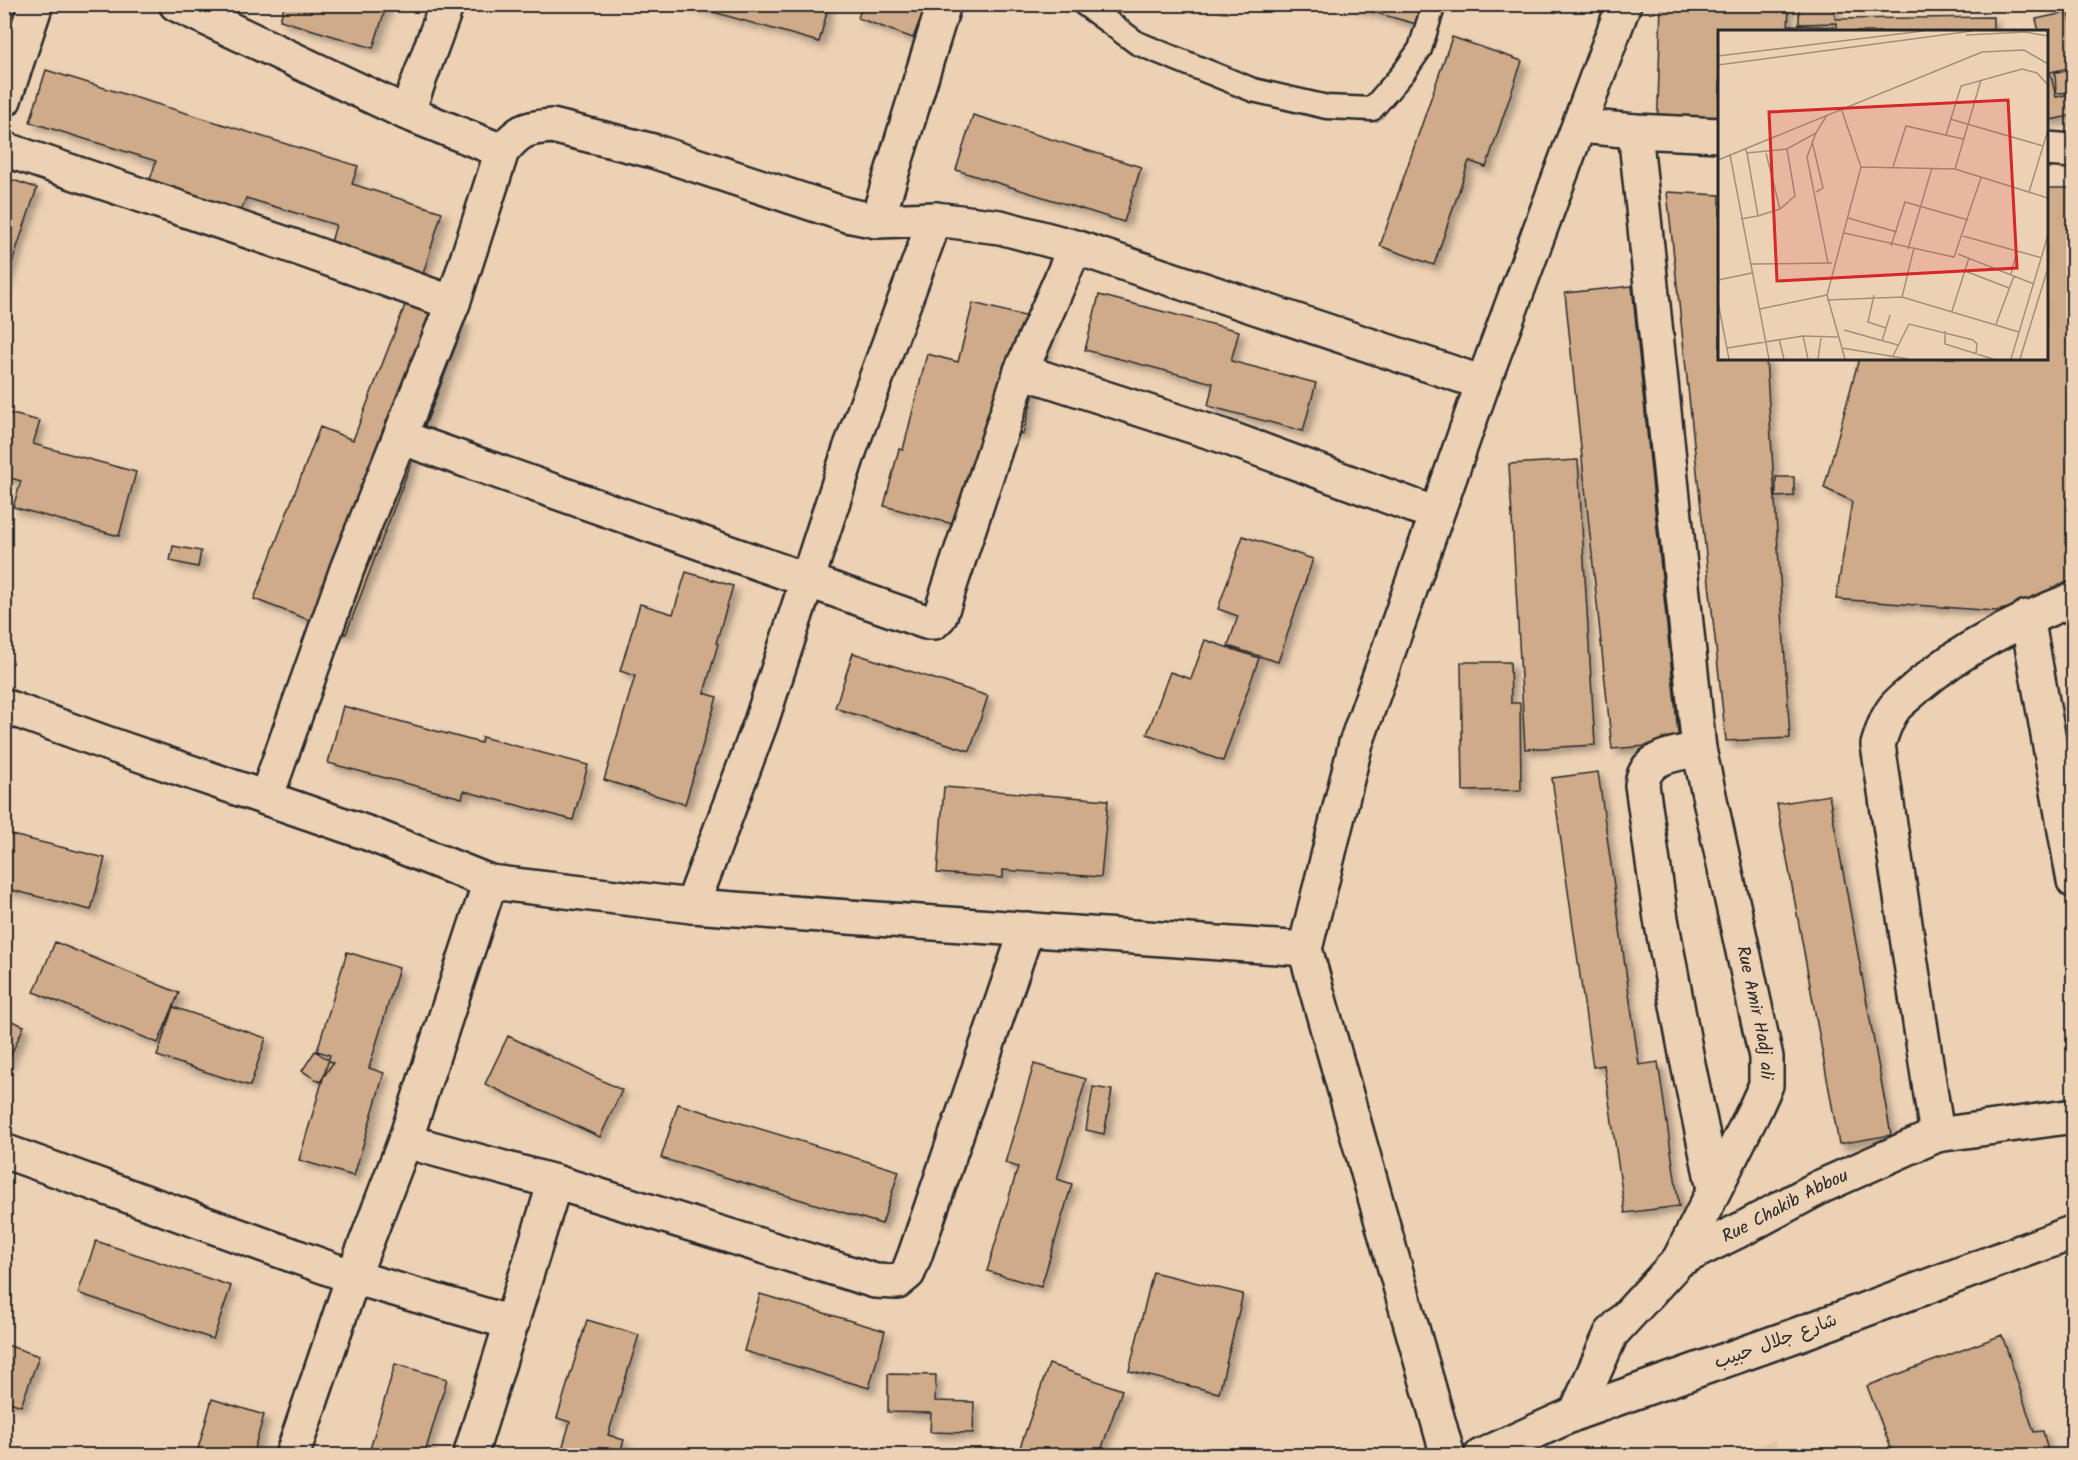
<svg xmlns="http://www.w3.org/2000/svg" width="2078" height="1460" viewBox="0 0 2078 1460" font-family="Kalam,'Playpen Sans Arabic',sans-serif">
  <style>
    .built { fill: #e0c3a5 }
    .building { fill: #cfab89; stroke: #2b2b2b; stroke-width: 1.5; filter: url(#shadow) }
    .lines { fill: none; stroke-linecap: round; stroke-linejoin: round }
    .lane-casing { stroke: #2b2b2b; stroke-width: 27 }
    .street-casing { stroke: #2b2b2b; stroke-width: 38 }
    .secondary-casing { stroke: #2b2b2b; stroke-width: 38 }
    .lane { stroke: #edd1b4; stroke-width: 22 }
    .street { stroke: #edd1b4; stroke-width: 33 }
    .secondary { stroke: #edd1b4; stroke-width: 33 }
    .labels { text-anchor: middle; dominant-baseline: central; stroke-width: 5; stroke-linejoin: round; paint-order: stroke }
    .street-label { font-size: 18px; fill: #2b2b2b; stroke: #edd1b4 }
    .inset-road { fill: none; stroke: #9f8f7d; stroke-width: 1.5 }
    .view { fill: #d62828; fill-opacity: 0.15; stroke: #d62828; stroke-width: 3 }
    .inset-edge { fill: none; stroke: #2b2b2b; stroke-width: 3 }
  </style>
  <defs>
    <filter id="shadow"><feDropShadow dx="5.5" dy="5.5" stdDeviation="3" flood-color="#0004"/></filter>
  </defs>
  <rect width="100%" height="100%" fill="#edd1b4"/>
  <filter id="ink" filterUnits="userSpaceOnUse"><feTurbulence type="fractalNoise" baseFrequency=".0167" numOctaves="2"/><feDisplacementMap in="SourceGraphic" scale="12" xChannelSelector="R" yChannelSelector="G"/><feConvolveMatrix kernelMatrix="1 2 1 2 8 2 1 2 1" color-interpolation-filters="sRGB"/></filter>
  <g filter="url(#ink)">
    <path class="built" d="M 1775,1440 L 1780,1455 L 1730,1455 Z"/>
    <path class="building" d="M 285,4 L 387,4 L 373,48 L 280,20 Z
      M 685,4 L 829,4 L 819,42 Z
      M 863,4 L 926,4 L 913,38 L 858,18 Z
      M 1344,4 L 1426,4 L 1420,25 Z
      M 1661,4 L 1789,4 L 1788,32 L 1720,32 L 1720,140 L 1657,138 Z
      M 1834,6 L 1835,19 L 1993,17 L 1993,32 L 1837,32 L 1837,23 L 1799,24 L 1799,7 Z
      M 2069,12 L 2074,35 L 2074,67 L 2050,72 L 2056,97 L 2074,93 L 2074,115 L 2046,121 L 2046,32 L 2039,32 L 2036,19 Z
      M 1790,25 L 1834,27 L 1834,32 L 1790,32 Z
      M 1452,37 L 1522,61 L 1486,167 L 1469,161 L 1434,265 L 1380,246 Z
      M 46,70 L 358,166 L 352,184 L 442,212 L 423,274 L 330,245 L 336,225 L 246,198 L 241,211 L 149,183 L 156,161 L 30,122 Z
      M 2074,71 L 2074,92 L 2056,93 L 2055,72 Z
      M 973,115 L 1141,167 L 1124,222 L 956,170 Z
      M 4,177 L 37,188 L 4,286 Z
      M 2046,188 L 2074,188 L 2074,594 L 1995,611 L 1836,599 L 1852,501 L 1824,488 L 1859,358 L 2046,358 Z
      M 1667,192 L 1720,195 L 1720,358 L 1766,358 L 1790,738 L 1726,741 Z
      M 1632,286 L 1679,743 L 1612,749 L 1565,293 Z
      M 1099,295 L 1239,331 L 1231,361 L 1316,383 L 1303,431 L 1208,406 L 1213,383 L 1085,350 Z
      M 407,300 L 465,321 L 346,634 L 254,599 L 320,427 L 353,440 Z
      M 973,303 L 1052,323 L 1023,434 L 998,428 L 972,529 L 884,506 L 899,449 L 903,450 L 927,354 L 958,362 Z
      M 4,412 L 40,421 L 33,444 L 136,472 L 119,536 L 13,507 L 21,481 L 4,476 Z
      M 1578,460 L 1595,745 L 1525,749 L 1509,464 Z
      M 1776,477 L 1794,477 L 1794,496 L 1776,497 Z
      M 1243,536 L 1313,559 L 1278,662 L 1228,646 L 1238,616 L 1218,609 Z
      M 173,546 L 201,551 L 198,567 L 170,561 Z
      M 686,572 L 733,586 L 716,643 L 718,644 L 704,693 L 717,697 L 685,804 L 604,780 L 635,676 L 620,671 L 640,604 L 673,614 Z
      M 1205,640 L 1259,658 L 1223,761 L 1147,734 L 1170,672 L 1191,679 Z
      M 853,653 L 988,696 L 970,751 L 835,708 Z
      M 1461,662 L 1510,662 L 1511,703 L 1520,703 L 1521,790 L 1463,791 Z
      M 343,706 L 481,743 L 482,737 L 588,765 L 573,820 L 464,791 L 462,798 L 328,763 Z
      M 1598,772 L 1639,1065 L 1658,1062 L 1679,1206 L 1625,1213 L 1604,1065 L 1593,1067 L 1552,778 Z
      M 944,787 L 1108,800 L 1101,877 L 1003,870 L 1003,878 L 937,873 Z
      M 1829,795 L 1891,1135 L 1839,1144 L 1777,804 Z
      M 4,833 L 105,858 L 91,910 L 4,888 Z
      M 55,942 L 179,993 L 158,1043 L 34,992 Z
      M 347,952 L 399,968 L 369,1068 L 384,1073 L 354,1176 L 299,1160 L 330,1055 L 317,1051 Z
      M 173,1007 L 266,1038 L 250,1086 L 157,1056 Z
      M 4,1018 L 24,1026 L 4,1070 Z
      M 508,1036 L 622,1090 L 600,1137 L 485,1084 Z
      M 315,1051 L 333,1063 L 320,1082 L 302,1071 Z
      M 1034,1064 L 1086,1079 L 1057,1179 L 1072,1184 L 1041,1287 L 987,1271 L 1018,1167 L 1005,1163 Z
      M 1093,1087 L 1112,1090 L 1104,1134 L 1086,1130 Z
      M 678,1104 L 899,1171 L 882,1224 L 661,1158 Z
      M 96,1241 L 231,1286 L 213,1339 L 78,1293 Z
      M 1153,1272 L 1243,1294 L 1219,1393 L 1129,1371 Z
      M 760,1294 L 885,1331 L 869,1388 L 744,1351 Z
      M 587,1320 L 639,1335 L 608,1435 L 624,1440 L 619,1456 L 560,1456 L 570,1422 L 557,1418 Z
      M 2002,1335 L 2034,1432 L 2043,1431 L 2049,1456 L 1894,1456 L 1867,1386 Z
      M 4,1344 L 39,1356 L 21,1406 L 4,1400 Z
      M 395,1364 L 447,1379 L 424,1456 L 368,1456 Z
      M 1049,1364 L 1122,1390 L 1099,1456 L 1017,1456 Z
      M 888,1374 L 936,1375 L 935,1401 L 974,1402 L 973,1433 L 930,1432 L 931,1413 L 888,1412 Z
      M 212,1399 L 264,1415 L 252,1456 L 196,1456 Z"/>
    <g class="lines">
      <defs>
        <path id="lane" d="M 1084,4 L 1137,43 L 1253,90 L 1327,107 L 1372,109 L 1404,72 L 1420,49 L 1434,4"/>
        <g id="street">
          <path d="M 176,4 L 407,113 L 502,151"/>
          <path d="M 4,100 L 36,4"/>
          <path d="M 407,113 L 447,4"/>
          <path d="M 1580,126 L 1635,131 L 1720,135"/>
          <path id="s1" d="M 1635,131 L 1699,749 L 1766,1057 L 1766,1085 L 1755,1109 L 1679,1260"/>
          <path d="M 4,149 L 298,248 L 453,303"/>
          <path d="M 2046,149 L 2074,151"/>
          <path d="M 877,221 L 944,4"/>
          <path d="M 1021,371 L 1220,435 L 1436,514"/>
          <path d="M 400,437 L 926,622 L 934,622 L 940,616 L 1021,371 L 1075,247"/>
          <path d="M 2027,617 L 2074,881"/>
          <path d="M 4,706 L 106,743 L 370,834 L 490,882 L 692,906 L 1305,949"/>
          <path d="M 1699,749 C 1675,755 1645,755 1642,785 L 1661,919 L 1687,1059 L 1714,1189"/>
          <path d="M 266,798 L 347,569 L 453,303 L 502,151 C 519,131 524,128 552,126 L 653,151 L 847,215 L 877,221 L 935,219 L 1000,227 L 1075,247 L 1483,383"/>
          <path d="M 692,906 L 761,722 L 850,449 L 935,219"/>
          <path d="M 1937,1135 L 1878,745 C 1882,732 1886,718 1895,707 C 1901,700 1910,694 1916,688 C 1962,648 2018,621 2074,599"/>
          <path d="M 405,1141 L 555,1182 L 875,1281 L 897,1282 L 908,1273 L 915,1255 L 1027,929"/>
          <path d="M 4,1151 L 353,1277 L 512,1323"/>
          <path id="s2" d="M 1576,1413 L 1611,1334 L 1679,1260 L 1744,1228 L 1820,1187 L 1937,1135 L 2074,1116"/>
          <path d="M 292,1456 L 353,1277 L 405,1141 L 490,882"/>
          <path d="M 470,1456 L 555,1182"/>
          <path d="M 1448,1456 L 1305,949 L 1356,743 L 1483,383 L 1624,4"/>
        </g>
        <path id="secondary" d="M 1481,1456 L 1576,1413 L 1799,1334 L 2074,1232"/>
      </defs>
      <use href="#lane" class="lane-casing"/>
      <use href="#street" class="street-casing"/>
      <use href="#secondary" class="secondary-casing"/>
      <use href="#lane" class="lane"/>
      <use href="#street" class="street"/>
      <use href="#secondary" class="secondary"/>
    </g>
  </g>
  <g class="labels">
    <g class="street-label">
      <text stroke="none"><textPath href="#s1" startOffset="891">Rue Amir Hadj ali</textPath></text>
      <text stroke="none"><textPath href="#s2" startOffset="306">Rue Chakib Abbou</textPath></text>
      <text transform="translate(1776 1342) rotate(-20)">شارع جلال حبيب</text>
    </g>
  </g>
  <g transform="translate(1718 30)">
    <rect width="330" height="330" fill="#edd1b4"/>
    <path class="inset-road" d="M 248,5 L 307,2 L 330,6M 0,26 L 205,1M 0,35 L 254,1M 123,78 L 143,137 L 109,265 L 127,329M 232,89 L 325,116M 98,103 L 89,127 L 110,233M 228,105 L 243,56 L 304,39 L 319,43 L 330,55M 94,111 L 105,158 L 98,162M 27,119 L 29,123 L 69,119 L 98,103 L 109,85M 48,123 L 62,179M 12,125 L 51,329M 0,130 L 264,22 L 306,20 L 330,34M 143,137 L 237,139 L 330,168M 175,137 L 188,96 L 245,109M 237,139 L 263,50M 311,162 L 330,100M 40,186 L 62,179 L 77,166 L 69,119M 130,188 L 179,202M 23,189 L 40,186 L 29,123M 126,203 L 236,227 L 263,148M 245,206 L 324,228M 173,216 L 187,172 L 250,190M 190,219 L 214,138M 240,224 L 316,254M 32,234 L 114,233M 247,241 L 291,258M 293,244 L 299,221M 0,250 L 34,243M 156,265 L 150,292 L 168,298M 184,267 L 196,218M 109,270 L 184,267 L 301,302M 0,272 L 11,329M 42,279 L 109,265M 234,281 L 251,228M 278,294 L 296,246M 126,300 L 180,315M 227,301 L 227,314 L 275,329M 85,306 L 90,329M 61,309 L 66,329M 164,311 L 172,285M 9,318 L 85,306 L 120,307M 124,318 L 190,329M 175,326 L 191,294 L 255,310 L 259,314 L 258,324M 100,329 L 103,308M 293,329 L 330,205M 302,329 L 329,241"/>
    <path class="view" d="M 290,70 L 299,238 L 59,251 L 51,82 Z"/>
    <rect width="330" height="330" class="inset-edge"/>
  </g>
  <rect width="2078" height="1460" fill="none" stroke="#edd1b4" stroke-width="24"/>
  <rect x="12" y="12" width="2054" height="1436" fill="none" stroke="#2b2b2b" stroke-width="2" filter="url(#ink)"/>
</svg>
